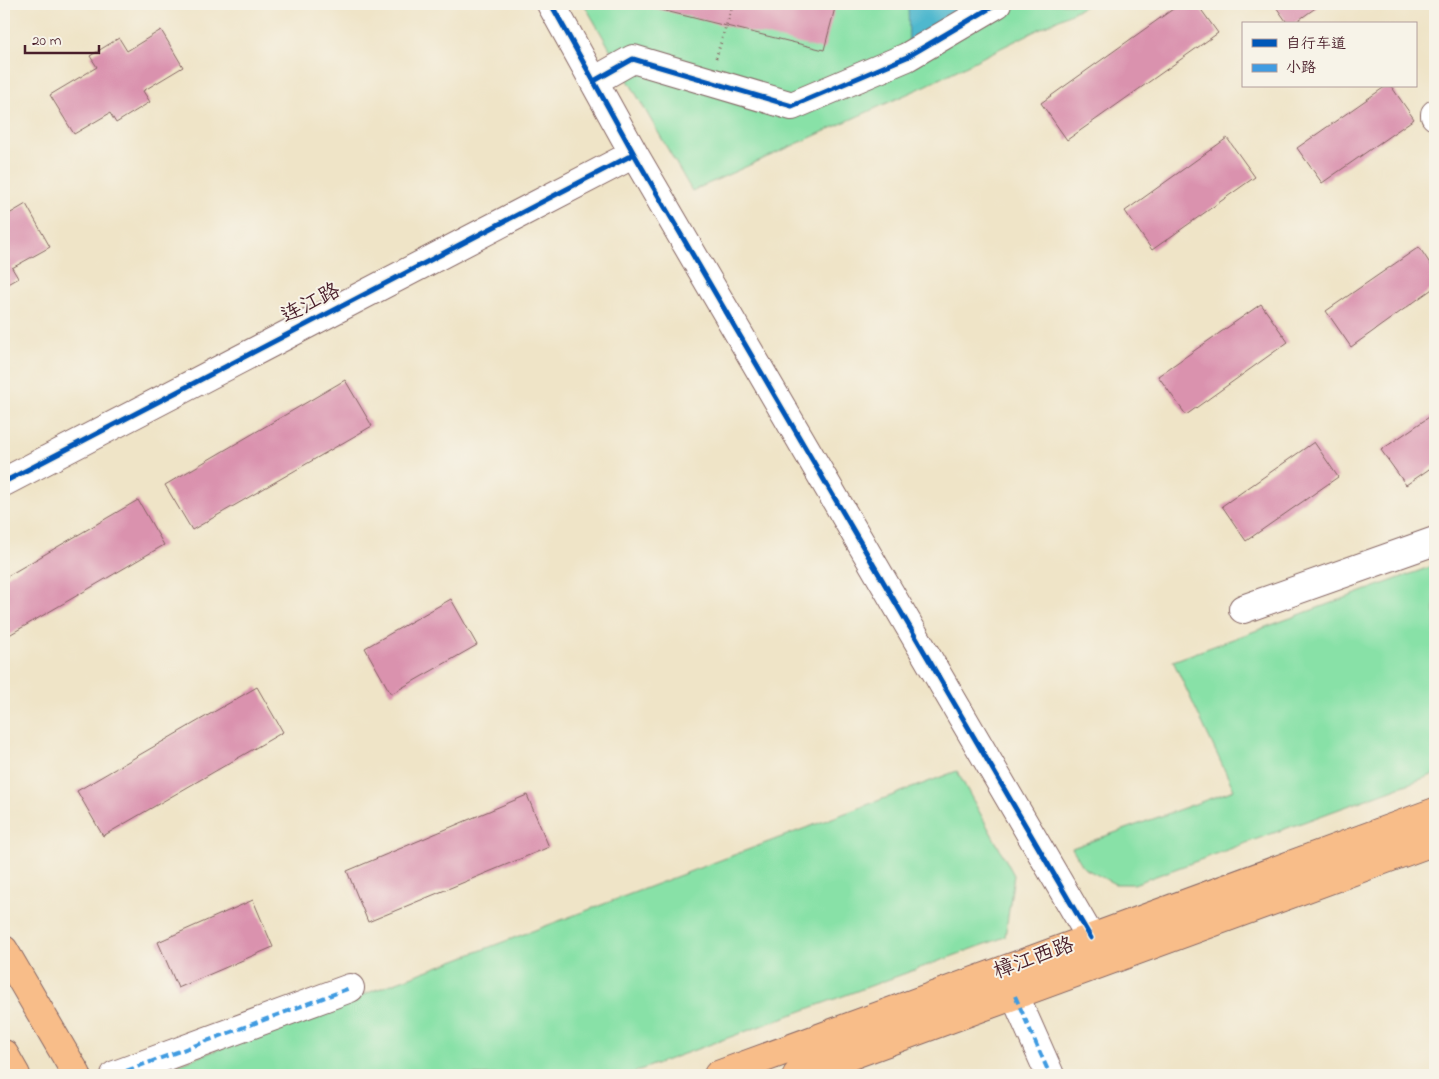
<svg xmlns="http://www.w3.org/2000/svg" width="1439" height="1079" viewBox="0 0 1439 1079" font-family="'Indie Flower','LXGW WenKai TC',sans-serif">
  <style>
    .green { fill: #88e1a7; stroke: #698069 }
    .water { fill: #50b8ce; stroke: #4d6c7c }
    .building { fill: #da92ae }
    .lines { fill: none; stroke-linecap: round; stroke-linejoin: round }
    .minor-casing { stroke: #846462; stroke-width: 30 }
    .major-casing { stroke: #846462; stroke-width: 30 }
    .path { stroke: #846462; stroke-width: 3; stroke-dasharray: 1 4; stroke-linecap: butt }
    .minor { stroke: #fff; stroke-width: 28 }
    .major { stroke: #f8bd89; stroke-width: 28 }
    .quiet { stroke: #409be1; stroke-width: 4; stroke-dasharray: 8 4; stroke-linecap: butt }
    .cycleway-casing { stroke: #f7f3e8; stroke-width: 8 }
    .cycleway { stroke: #0057b8; stroke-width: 5 }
    .labels { text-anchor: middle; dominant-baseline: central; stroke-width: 4; stroke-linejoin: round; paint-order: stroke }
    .street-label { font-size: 21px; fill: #4a1f2b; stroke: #f7f3e8 }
  </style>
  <rect width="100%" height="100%" fill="#f7f3e8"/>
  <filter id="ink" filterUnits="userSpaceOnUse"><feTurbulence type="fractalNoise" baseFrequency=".02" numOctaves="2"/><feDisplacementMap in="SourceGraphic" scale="10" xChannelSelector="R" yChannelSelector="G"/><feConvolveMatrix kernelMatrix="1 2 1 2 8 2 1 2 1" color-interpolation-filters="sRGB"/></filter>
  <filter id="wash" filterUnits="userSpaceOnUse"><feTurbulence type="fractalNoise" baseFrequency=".0096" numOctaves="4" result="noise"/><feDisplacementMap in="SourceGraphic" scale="20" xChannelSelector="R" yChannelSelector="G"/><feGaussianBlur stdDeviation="1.12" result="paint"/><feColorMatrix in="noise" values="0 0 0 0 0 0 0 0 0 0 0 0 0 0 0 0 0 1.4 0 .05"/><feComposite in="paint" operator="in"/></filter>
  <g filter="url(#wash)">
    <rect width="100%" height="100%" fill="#efe4c7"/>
    <path class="green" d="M 584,4 L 1089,4 L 925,86 L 692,191 Z
      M 1435,565 L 1435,774 L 1134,884 L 1115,884 L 1084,868 L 1072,848 L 1234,790 L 1173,661 Z
      M 957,771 L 1014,875 L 1005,937 L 626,1075 L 150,1075 Z"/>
    <path class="water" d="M 908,4 L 980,4 L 909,45 Z"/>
    <g id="blocks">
      <path class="building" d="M 637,4 L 836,4 L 824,50 Z
        M 1180,4 L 1197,4 L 1218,33 L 1067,140 L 1041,103 Z
        M 1274,4 L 1321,4 L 1293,24 L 1288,24 Z
        M 161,30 L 183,67 L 143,91 L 150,102 L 116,123 L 110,113 L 74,134 L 50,95 L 97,67 L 90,56 L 119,38 L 127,51 Z
        M 1386,86 L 1391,86 L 1414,119 L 1322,183 L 1297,148 Z
        M 1227,138 L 1255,177 L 1152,250 L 1125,211 Z
        M 26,204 L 50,247 L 12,268 L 18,278 L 4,286 L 4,217 Z
        M 1419,247 L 1435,271 L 1435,287 L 1351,347 L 1326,311 Z
        M 1261,304 L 1288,342 L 1186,415 L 1158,376 Z
        M 345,380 L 372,426 L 192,530 L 165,485 Z
        M 1435,413 L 1435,465 L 1406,485 L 1381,450 Z
        M 1314,442 L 1338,477 L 1246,541 L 1222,506 Z
        M 138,500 L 164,545 L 4,638 L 4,578 Z
        M 451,599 L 477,645 L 391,694 L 365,648 Z
        M 257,687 L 283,732 L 103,836 L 77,791 Z
        M 527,795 L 549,847 L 368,922 L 347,871 Z
        M 253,900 L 273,947 L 178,988 L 158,942 Z"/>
    </g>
  </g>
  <g filter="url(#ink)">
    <use href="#blocks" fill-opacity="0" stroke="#846462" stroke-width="1"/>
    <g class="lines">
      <defs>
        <path id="minor" d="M 551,4 L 634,154 L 1091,938
          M 594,81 L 633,59 L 792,106 L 907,57 L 997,4
          M 1435,114 L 1435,116
          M 4,482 L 634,154
          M 1243,609 L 1435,541
          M 1015,996 L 1050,1075
          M 115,1075 L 350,988"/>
        <path id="major" d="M 4,950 L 77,1075
          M 4,1054 L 16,1075
          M 718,1075 L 1435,812
          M 797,1075 L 1435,841"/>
      </defs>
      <use href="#minor" class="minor-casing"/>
      <use href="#major" class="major-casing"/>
      <path class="path" d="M 716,58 L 733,4"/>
      <use href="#minor" class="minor"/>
      <use href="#major" class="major"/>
      <path class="quiet" d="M 1015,996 L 1050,1075
        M 115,1075 L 350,988"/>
      <defs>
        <path id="cycleway" d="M 551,4 L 634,154 L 1091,938
          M 594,81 L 633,59 L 792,106 L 907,57 L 997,4
          M 4,482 L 634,154"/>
      </defs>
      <use href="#cycleway" class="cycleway-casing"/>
      <use href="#cycleway" class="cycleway"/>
    </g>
  </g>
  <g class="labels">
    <g class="street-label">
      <text transform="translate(311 304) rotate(-27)">连江路</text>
      <text transform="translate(1034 959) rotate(-20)">樟江西路</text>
    </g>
  </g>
  <rect width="1439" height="1079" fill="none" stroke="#f7f3e8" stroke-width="20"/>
  <rect x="1242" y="22" width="175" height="65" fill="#f7f3e8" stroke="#b29e9c"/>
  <rect x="1252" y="39" width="25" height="8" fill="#0057b8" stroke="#b29e9c"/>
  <text x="1286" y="48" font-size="15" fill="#4a1f2b">自行车道</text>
  <rect x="1252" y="64" width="25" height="8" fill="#409be1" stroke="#b29e9c"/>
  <text x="1286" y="72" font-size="15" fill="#4a1f2b">小路</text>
  <path d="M25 45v8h74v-8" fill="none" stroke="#4a1f2b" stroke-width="2.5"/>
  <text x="32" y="45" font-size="15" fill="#4a1f2b" stroke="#f7f3e8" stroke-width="4" paint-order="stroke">20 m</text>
</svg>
